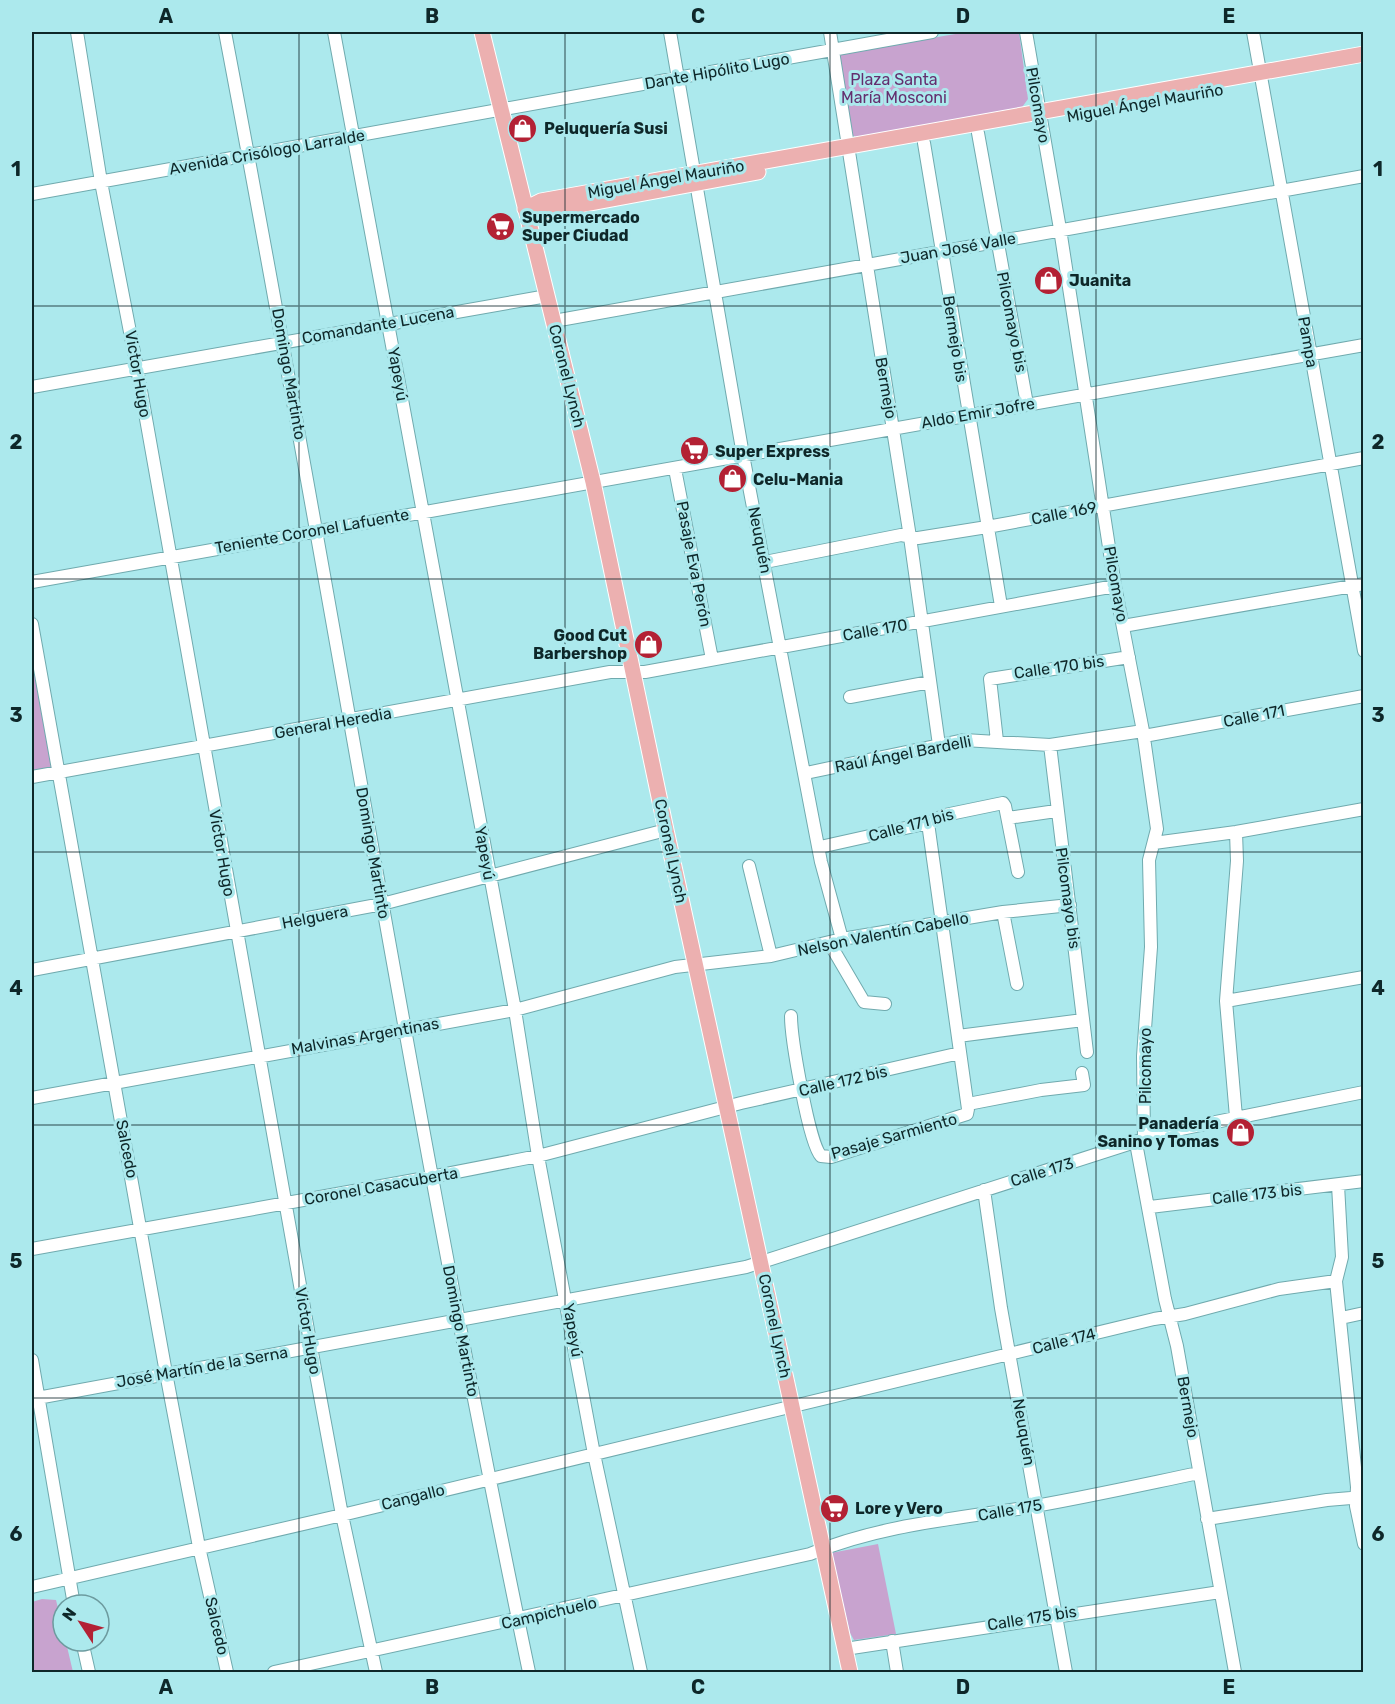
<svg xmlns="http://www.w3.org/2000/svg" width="1395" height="1704" viewBox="0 0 1395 1704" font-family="Rubik,sans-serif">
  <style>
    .green { fill: #c8a3cf }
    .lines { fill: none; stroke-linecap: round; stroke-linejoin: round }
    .minor-casing { stroke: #70aaae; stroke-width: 14 }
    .major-casing { stroke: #fff; stroke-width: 17 }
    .minor { stroke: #fff; stroke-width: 12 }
    .major { stroke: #ecb0b0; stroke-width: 15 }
    .grid { fill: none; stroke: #0e2729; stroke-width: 1.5; stroke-opacity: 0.55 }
    .labels { text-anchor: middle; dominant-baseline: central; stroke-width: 6; stroke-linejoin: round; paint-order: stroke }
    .street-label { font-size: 16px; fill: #0e2729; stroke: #ace9ed }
    .park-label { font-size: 16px; fill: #642e6e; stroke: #ace9ed }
    .poi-label { font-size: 16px; font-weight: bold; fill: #0e2729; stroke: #ace9ed; text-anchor: start }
    .neatline { fill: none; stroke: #0e2729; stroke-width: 2 }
    .grid-label { font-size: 20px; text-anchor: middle; font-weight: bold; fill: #0e2729 }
  </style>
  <rect width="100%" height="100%" fill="#ace9ed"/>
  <path class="green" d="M 967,32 L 1019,32 L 1028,99 L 1020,110 L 858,138 L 852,135 L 839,54 Z
    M 32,624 L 57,773 L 32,777 Z
    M 878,1544 L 896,1634 L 854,1640 L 850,1633 L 831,1553 Z
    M 42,1599 L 56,1600 L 73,1672 L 32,1672 L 32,1602 Z"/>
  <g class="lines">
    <defs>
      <path id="minor" d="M 77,32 L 101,182 L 137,368 L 311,1347 L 342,1515 L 376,1672
        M 225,32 C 329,578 415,1128 529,1672
        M 334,32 L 515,1010 L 538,1156 L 594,1454 L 641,1672
        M 670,32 L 743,455 L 821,862 L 842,939
        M 830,32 L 910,537 L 939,745
        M 1026,32 L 1060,229 L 1115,586 L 1143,731 L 1157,829 L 1149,860 L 1151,947 L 1143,1056 L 1144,1140
        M 1253,32 L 1364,651
        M 978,133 L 1027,404
        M 924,143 L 1001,606
        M 32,194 L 932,32
        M 554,321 L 1364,176
        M 32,387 L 547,296
        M 675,469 L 712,659
        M 765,562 L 901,535 L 918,538 L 987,527 L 1364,458
        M 32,582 L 1364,345
        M 32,624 L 166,1373 L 199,1547 L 227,1672
        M 1123,626 L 1364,584
        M 850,697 L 930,682
        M 1144,736 L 1364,696
        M 997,741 L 990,679 L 1129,657
        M 1050,745 L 1087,1052
        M 806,773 L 964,740 L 1050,745 L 1143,731
        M 32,777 L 610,672 L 645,672 L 1115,586
        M 1008,818 L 1056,811
        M 1236,832 L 1237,861 L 1226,1001 L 1236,1117
        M 1154,843 L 1236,832 L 1364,809
        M 820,847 L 928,823 L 945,815 L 1003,803 L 1005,806 L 1018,872
        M 749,866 L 771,956
        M 1003,912 L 1017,984
        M 830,944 L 864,1002 L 885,1004
        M 32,970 L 382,904 L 666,830
        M 1226,1001 L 1364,977
        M 791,1016 C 791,1038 809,1144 821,1156 L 831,1157 L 967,1114 L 968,1109 L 928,823
        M 958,1036 L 1083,1020
        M 32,1098 L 515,1010 L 675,967 L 771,956 L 842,939 L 1003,912 L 1070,905
        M 968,1104 L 1041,1090 L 1084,1085 L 1082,1073
        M 1136,1143 L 1165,1299 L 1177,1346 L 1235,1672
        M 1338,1185 L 1342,1257 L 1336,1281 L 1357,1487 L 1356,1506 L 1364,1544
        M 984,1190 L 1001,1308 L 1066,1672
        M 1150,1207 L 1364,1181
        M 32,1249 L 431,1177 L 538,1156 L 741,1103 L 960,1053
        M 1341,1318 L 1364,1313
        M 32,1360 L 74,1605
        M 32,1399 L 746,1267 L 1166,1132 L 1364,1092
        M 1207,1519 L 1327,1500 L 1363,1497
        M 32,1587 L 342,1515 L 1154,1319 L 1185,1314 L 1279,1289 L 1336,1281
        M 82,1641 L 89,1672
        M 892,1641 L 897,1672
        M 845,1649 L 1220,1592
        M 274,1672 L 810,1554 C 877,1526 952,1519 1024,1508 C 1083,1498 1141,1485 1199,1473"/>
      <path id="major" d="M 482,32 L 593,482 L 666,830 L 850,1672
        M 525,209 L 541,201 L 1364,54
        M 525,209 L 542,212 L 758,172"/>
    </defs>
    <use href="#minor" class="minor-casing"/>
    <use href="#major" class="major-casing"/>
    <use href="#minor" class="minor"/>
    <use href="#major" class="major"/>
  </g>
  <path class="grid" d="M 299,32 L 299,1672M 565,32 L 565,1672M 830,32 L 830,1672M 1096,32 L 1096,1672M 32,306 L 1364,306M 32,579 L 1364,579M 32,852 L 1364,852M 32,1125 L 1364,1125M 32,1398 L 1364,1398"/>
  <defs>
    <symbol id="shop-disc" viewBox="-11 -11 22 22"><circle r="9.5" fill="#b32134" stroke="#ace9ed"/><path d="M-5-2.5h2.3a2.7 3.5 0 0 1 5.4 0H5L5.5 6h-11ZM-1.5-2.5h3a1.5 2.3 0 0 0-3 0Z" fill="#fff"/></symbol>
    <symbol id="supermarket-disc" viewBox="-11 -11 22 22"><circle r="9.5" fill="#b32134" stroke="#ace9ed"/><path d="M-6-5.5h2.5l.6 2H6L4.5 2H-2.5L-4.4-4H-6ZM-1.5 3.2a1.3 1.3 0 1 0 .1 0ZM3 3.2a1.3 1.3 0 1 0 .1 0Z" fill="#fff"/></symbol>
  </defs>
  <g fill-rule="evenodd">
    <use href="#shop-disc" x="506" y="112" width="33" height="33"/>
    <use href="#supermarket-disc" x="484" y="210" width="33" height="33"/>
    <use href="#shop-disc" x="1032" y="264" width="33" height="33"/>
    <use href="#supermarket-disc" x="678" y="434" width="33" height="33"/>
    <use href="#shop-disc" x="716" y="462" width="33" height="33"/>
    <use href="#shop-disc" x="632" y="628" width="33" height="33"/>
    <use href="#shop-disc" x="1224" y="1116" width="33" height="33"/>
    <use href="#supermarket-disc" x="818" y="1492" width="33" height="33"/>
  </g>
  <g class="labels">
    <g class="street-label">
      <text transform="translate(717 71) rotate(-10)">Dante Hipólito Lugo</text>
      <text transform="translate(1145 103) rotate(-10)">Miguel Ángel Mauriño</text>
      <text transform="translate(1038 105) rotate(80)">Pilcomayo</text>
      <text transform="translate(267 152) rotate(-10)">Avenida Crisólogo Larralde</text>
      <text transform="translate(666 179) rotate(-10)">Miguel Ángel Mauriño</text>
      <text transform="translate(958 248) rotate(-10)">Juan José Valle</text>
      <text transform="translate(1012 322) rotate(79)">Pilcomayo bis</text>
      <text transform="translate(378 325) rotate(-10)">Comandante Lucena</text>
      <text transform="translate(955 339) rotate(81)">Bermejo bis</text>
      <text transform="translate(1308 342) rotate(80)">Pampa</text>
      <text transform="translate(138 374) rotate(80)">Victor Hugo</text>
      <text transform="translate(289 374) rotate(80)">Domingo Martinto</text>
      <text transform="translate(398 374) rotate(80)">Yapeyú</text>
      <text transform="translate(567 376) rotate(76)">Coronel Lynch</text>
      <text transform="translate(886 388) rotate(80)">Bermejo</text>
      <text transform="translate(978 413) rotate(-10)">Aldo Emir Jofre</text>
      <text transform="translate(1064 513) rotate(-11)">Calle 169</text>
      <text transform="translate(312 531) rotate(-10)">Teniente Coronel Lafuente</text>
      <text transform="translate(760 540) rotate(79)">Neuquén</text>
      <text transform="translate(694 564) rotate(79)">Pasaje Eva Perón</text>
      <text transform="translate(1116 584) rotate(80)">Pilcomayo</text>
      <text transform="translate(875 630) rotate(-10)">Calle 170</text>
      <text transform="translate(1059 667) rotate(-8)">Calle 170 bis</text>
      <text transform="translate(1254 716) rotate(-11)">Calle 171</text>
      <text transform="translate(333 723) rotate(-10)">General Heredia</text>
      <text transform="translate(903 754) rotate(-11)">Raúl Ángel Bardelli</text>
      <text transform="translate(911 825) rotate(-15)">Calle 171 bis</text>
      <text transform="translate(671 851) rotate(78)">Coronel Lynch</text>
      <text transform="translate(222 853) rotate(80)">Victor Hugo</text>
      <text transform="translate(373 853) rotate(80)">Domingo Martinto</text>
      <text transform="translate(485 853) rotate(80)">Yapeyú</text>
      <text transform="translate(1068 898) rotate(82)">Pilcomayo bis</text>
      <text transform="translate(315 917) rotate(-11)">Helguera</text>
      <text transform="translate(883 934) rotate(-11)">Nelson Valentín Cabello</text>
      <text transform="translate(365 1036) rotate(-10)">Malvinas Argentinas</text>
      <text transform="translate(1145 1066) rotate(-90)">Pilcomayo</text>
      <text transform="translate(843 1081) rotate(-13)">Calle 172 bis</text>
      <text transform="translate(894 1136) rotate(-16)">Pasaje Sarmiento</text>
      <text transform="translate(127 1149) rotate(79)">Salcedo</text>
      <text transform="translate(1042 1172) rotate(-17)">Calle 173</text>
      <text transform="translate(381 1186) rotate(-10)">Coronel Casacuberta</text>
      <text transform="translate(1257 1194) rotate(-6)">Calle 173 bis</text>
      <text transform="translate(775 1326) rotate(78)">Coronel Lynch</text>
      <text transform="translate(573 1330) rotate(80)">Yapeyú</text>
      <text transform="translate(308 1331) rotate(80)">Victor Hugo</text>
      <text transform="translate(461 1331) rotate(79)">Domingo Martinto</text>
      <text transform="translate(1064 1341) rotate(-14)">Calle 174</text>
      <text transform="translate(202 1367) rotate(-10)">José Martín de la Serna</text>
      <text transform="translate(1188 1407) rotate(80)">Bermejo</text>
      <text transform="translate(1024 1432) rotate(80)">Neuquén</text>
      <text transform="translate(413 1497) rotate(-14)">Cangallo</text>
      <text transform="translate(1010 1510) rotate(-10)">Calle 175</text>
      <text transform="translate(549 1613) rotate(-13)">Campichuelo</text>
      <text transform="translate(1032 1618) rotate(-9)">Calle 175 bis</text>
      <text transform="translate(217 1626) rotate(77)">Salcedo</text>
    </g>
    <g class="park-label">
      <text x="894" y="79">Plaza Santa<tspan x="894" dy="18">María Mosconi</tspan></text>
    </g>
    <g class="poi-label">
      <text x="544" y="128">Peluquería Susi</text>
      <text x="522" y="217">Supermercado<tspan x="522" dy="18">Super Ciudad</tspan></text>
      <text x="1069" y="280">Juanita</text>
      <text x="715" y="451">Super Express</text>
      <text x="753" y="479">Celu-Mania</text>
      <text x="627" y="635" text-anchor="end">Good Cut<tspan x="627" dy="18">Barbershop</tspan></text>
      <text x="1219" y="1123" text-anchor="end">Panadería<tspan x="1219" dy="18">Sanino y Tomas</tspan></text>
      <text x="855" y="1508">Lore y Vero</text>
    </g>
  </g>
  <rect width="1395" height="1704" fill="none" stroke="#ace9ed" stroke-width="66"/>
  <g transform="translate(81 1623) rotate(306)"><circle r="28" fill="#ace9ed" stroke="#6d9b9f" stroke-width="1.5"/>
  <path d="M0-4.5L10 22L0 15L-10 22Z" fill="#b32134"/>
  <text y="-9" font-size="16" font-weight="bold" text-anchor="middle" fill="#0e2729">N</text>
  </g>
  <rect x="33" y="33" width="1329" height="1638" class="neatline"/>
  <g class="grid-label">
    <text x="166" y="23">A</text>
    <text x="432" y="23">B</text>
    <text x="698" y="23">C</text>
    <text x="963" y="23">D</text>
    <text x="1229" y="23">E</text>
    <text x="16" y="176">1</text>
    <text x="1378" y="176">1</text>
    <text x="16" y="449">2</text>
    <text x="1378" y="449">2</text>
    <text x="16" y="722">3</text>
    <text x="1378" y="722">3</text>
    <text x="16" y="995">4</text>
    <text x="1378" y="995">4</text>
    <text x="16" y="1268">5</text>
    <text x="1378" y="1268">5</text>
    <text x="16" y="1541">6</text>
    <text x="1378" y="1541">6</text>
    <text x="166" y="1694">A</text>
    <text x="432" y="1694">B</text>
    <text x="698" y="1694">C</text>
    <text x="963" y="1694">D</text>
    <text x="1229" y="1694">E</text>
  </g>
</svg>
